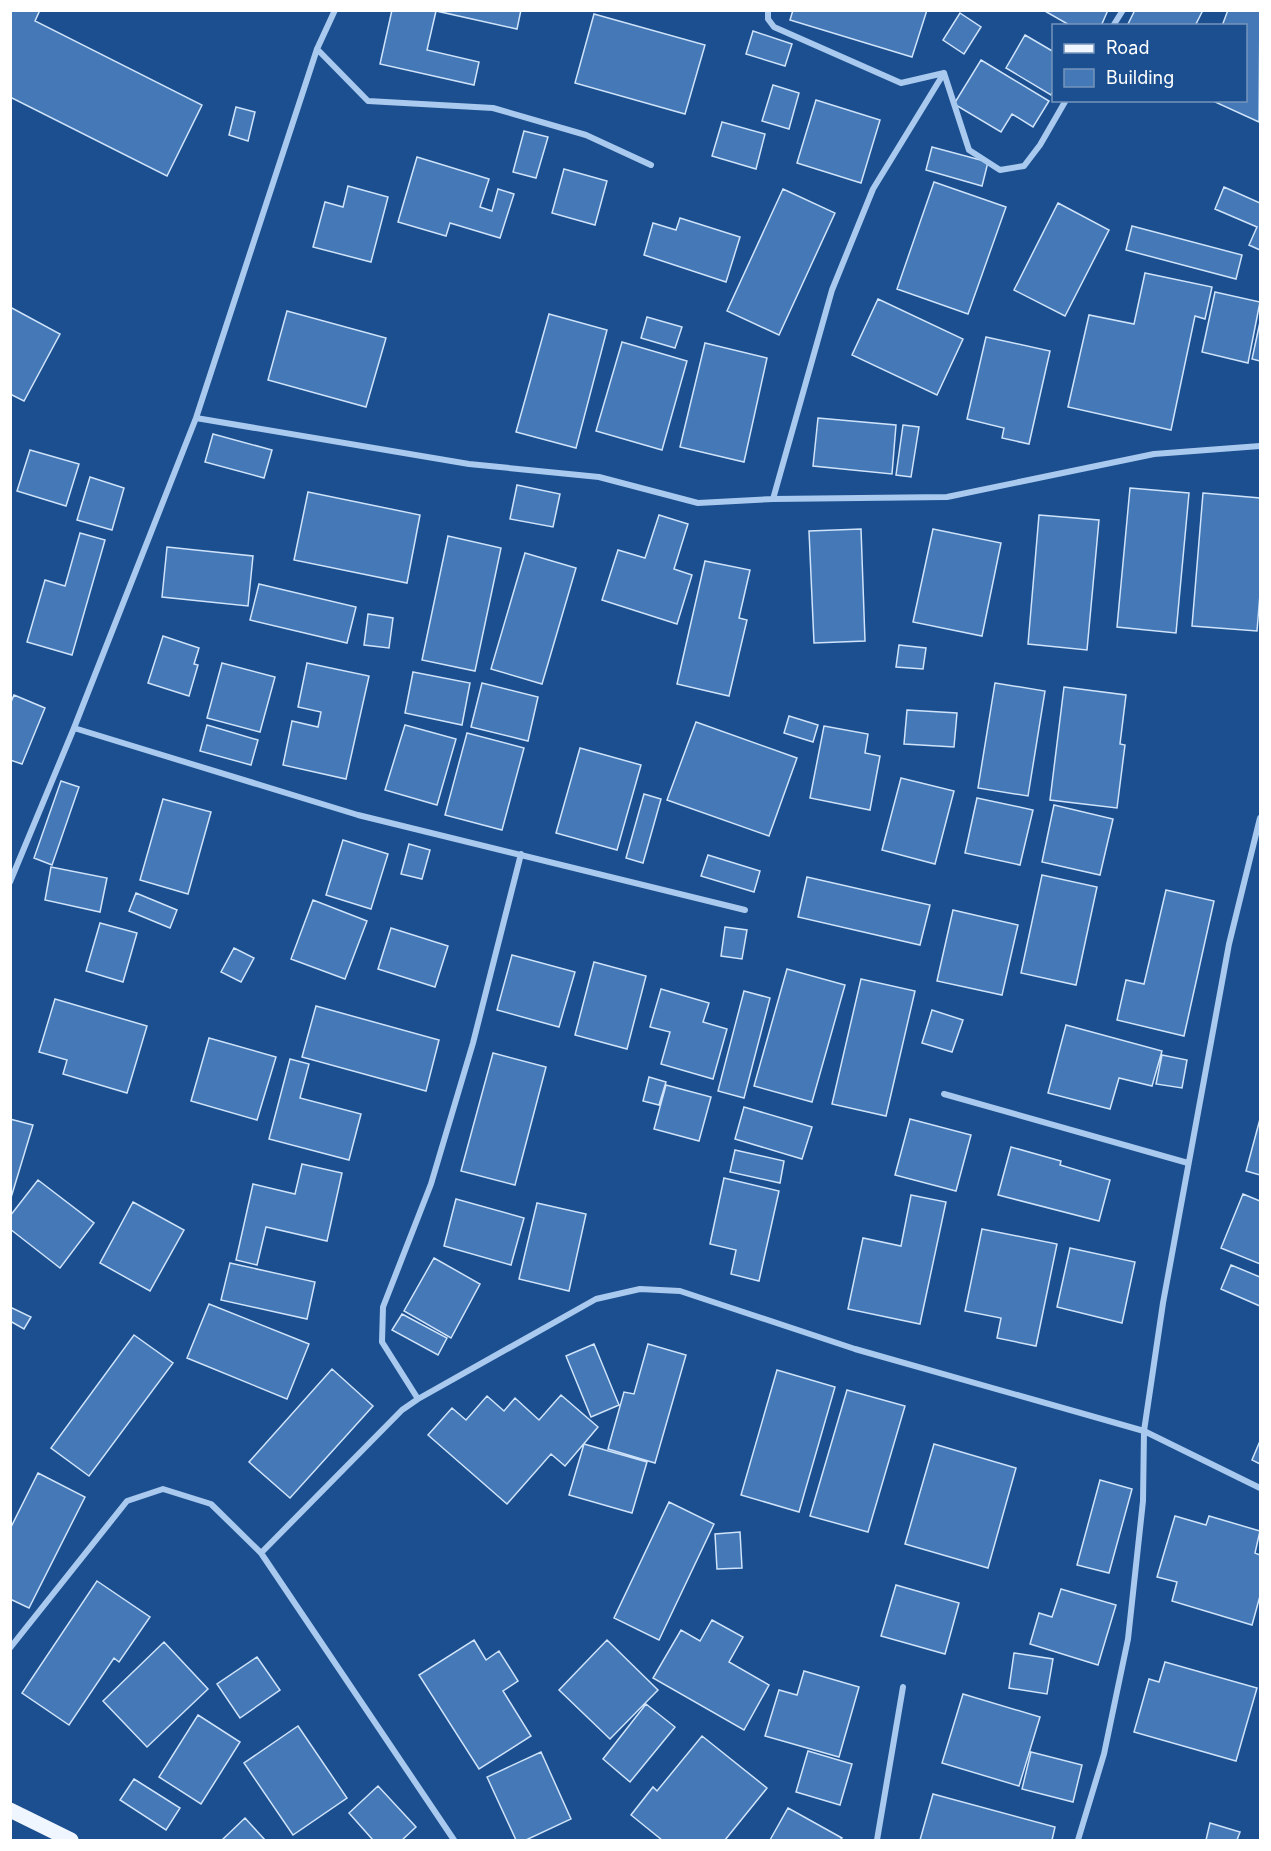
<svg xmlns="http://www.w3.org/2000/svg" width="1271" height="1851" viewBox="0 0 1271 1851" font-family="Inter,sans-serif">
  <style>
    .building { fill: #4478b7; stroke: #cfe3fa; stroke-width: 1.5 }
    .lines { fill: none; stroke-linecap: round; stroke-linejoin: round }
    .street { stroke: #a9c9ee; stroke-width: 6 }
    .primary { stroke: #f0f6ff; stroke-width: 15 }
  </style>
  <rect width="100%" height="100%" fill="#1b4f8f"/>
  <path class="building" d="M 10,10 L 40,10 L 35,21 L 202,105 L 167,176 L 10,97 Z
    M 392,10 L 521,10 L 517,29 L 436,11 L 427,50 L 479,62 L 474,85 L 380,64 Z
    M 793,10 L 927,10 L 912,57 L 790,20 Z
    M 1043,10 L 1108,10 L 1101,26 L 1071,26 Z
    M 1135,10 L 1203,10 L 1195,26 L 1127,26 Z
    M 1228,10 L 1260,10 L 1259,122 L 1215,102 L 1216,100 L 1246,100 L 1246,26 L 1222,26 Z
    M 960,13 L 981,27 L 964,54 L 943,40 Z
    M 594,14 L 705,45 L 685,114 L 575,83 Z
    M 753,31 L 792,44 L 785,66 L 746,54 Z
    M 1025,35 L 1054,52 L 1054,90 L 1051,95 L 1006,68 Z
    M 981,60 L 1049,101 L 1033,127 L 1012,114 L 1001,132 L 954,104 Z
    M 773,85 L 799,93 L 789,129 L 762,121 Z
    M 816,100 L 880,120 L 861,183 L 797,163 Z
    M 236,107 L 255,112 L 248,141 L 229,135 Z
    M 722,122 L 765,134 L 756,169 L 712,156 Z
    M 524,131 L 548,137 L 536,178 L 513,172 Z
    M 932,147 L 988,162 L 982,186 L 926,170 Z
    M 417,157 L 489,179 L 480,207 L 492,211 L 498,189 L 514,194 L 500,238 L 450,223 L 446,236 L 398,222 Z
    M 564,169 L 607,181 L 595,225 L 552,213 Z
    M 934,182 L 1006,207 L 968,314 L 897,289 Z
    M 348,186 L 388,197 L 371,262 L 313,247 L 325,202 L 343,207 Z
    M 1224,187 L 1260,203 L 1260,250 L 1249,245 L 1257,227 L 1215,209 Z
    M 783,189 L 835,213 L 779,335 L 727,311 Z
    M 1058,203 L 1109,230 L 1065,316 L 1014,290 Z
    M 680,218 L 740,237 L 726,282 L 644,255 L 653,223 L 676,230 Z
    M 1132,226 L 1242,255 L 1236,279 L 1126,250 Z
    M 1145,273 L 1212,287 L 1205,319 L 1195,316 L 1171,430 L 1068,407 L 1089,315 L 1134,324 Z
    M 1215,292 L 1260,302 L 1248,363 L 1202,352 Z
    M 878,299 L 963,339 L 937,395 L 852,355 Z
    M 10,307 L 60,334 L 24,401 L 10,394 Z
    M 287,311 L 386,338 L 366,407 L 268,380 Z
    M 549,314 L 607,330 L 576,448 L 516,432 Z
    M 647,317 L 682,327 L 675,348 L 641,338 Z
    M 1260,322 L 1260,361 L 1252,359 Z
    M 986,337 L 1050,351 L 1029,444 L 1002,438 L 1004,428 L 967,419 Z
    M 622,342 L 687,361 L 662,450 L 596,431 Z
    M 705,343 L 767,358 L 744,462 L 680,447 Z
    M 818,418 L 896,425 L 892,474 L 813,466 Z
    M 903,425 L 919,427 L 911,477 L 896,475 Z
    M 213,434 L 272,450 L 264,478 L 205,462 Z
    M 30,450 L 79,464 L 66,506 L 17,491 Z
    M 90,477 L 124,488 L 112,530 L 77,520 Z
    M 517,485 L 560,494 L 553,527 L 510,519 Z
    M 1130,488 L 1189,493 L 1176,633 L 1117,627 Z
    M 308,492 L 420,515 L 407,583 L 294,560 Z
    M 1203,493 L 1260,498 L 1260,594 L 1257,631 L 1192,626 Z
    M 659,515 L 688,524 L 674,569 L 692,575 L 677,624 L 602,600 L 618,550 L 645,558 Z
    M 1039,515 L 1099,520 L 1087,650 L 1028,644 Z
    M 861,529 L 865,641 L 814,643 L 809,531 Z
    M 933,529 L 1001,543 L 982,636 L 913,622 Z
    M 80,533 L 105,540 L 72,655 L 27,642 L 45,580 L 65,586 Z
    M 448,536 L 501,548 L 475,671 L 422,660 Z
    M 167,547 L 253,556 L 248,606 L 162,597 Z
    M 525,553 L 576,568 L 542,684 L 491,669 Z
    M 705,561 L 750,570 L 739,618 L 747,620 L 729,696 L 677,684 Z
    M 259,584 L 356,607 L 347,643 L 250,620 Z
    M 368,614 L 393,618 L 389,648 L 364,645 Z
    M 163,636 L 199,648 L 194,664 L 198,665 L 189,696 L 148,683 Z
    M 899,645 L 926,648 L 923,669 L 896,667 Z
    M 222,663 L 275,677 L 260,732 L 207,718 Z
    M 307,663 L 369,676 L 346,779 L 283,765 L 292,721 L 318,727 L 321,712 L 298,707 Z
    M 413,672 L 470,683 L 462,725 L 405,713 Z
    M 482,683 L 538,697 L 528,741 L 471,727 Z
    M 995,683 L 1045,691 L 1028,796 L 978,788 Z
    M 1064,687 L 1126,695 L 1120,744 L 1125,745 L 1117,808 L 1050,800 Z
    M 14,695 L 45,708 L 22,764 L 10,760 L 10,704 Z
    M 907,710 L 957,713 L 954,747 L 904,744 Z
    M 789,716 L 818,725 L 813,742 L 784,733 Z
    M 696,722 L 797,758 L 769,836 L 667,800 Z
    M 207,725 L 258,740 L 251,765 L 200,751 Z
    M 405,725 L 456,739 L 437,805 L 385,790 Z
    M 824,726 L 868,734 L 865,753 L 880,756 L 870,810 L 810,798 Z
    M 467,733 L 524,748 L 502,830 L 445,815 Z
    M 580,748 L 641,765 L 617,850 L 556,833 Z
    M 901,778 L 954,791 L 935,864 L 882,850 Z
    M 61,781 L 79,787 L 52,865 L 34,858 Z
    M 644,794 L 661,799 L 643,863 L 626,858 Z
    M 977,798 L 1033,810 L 1020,865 L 965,853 Z
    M 163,799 L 211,812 L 188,894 L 140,880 Z
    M 1054,805 L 1113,819 L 1100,875 L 1042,862 Z
    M 343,840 L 388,854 L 371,909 L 326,895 Z
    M 409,844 L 430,850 L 422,879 L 401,874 Z
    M 708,855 L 760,871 L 754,892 L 701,876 Z
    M 51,867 L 107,878 L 100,912 L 45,900 Z
    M 1042,875 L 1097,887 L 1076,985 L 1021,973 Z
    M 807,877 L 930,905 L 920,945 L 798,917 Z
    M 1166,890 L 1214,901 L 1184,1036 L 1117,1020 L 1126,980 L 1144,984 Z
    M 136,893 L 177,910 L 170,928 L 129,911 Z
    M 313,900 L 367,921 L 345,979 L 291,959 Z
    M 953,910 L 1018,925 L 1002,995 L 937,981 Z
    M 100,923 L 137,933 L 123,982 L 86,971 Z
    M 725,927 L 747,930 L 742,959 L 721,956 Z
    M 391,928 L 448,946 L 435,987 L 378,969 Z
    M 234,948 L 254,958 L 241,982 L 221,972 Z
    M 512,955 L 575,972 L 559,1027 L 497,1010 Z
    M 594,962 L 646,976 L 627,1049 L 575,1035 Z
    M 787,969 L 845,985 L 812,1102 L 754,1086 Z
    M 861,979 L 915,991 L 886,1116 L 832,1104 Z
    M 661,989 L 709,1003 L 703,1022 L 727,1029 L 713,1079 L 661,1064 L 670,1032 L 650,1027 Z
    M 744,991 L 770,998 L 744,1098 L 718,1091 Z
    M 55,999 L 147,1026 L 127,1093 L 63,1074 L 67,1060 L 39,1052 Z
    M 316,1006 L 439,1040 L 426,1091 L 302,1057 Z
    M 932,1010 L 963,1020 L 952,1052 L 922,1043 Z
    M 1066,1025 L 1162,1051 L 1152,1086 L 1119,1078 L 1110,1109 L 1048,1093 Z
    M 209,1038 L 276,1057 L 257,1120 L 191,1101 Z
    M 493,1053 L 546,1067 L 515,1185 L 461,1171 Z
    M 1162,1055 L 1187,1060 L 1182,1088 L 1156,1084 Z
    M 290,1059 L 309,1064 L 300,1098 L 361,1114 L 349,1160 L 269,1139 Z
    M 649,1077 L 666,1082 L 659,1105 L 643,1101 Z
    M 666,1085 L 711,1097 L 699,1141 L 654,1129 Z
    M 744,1107 L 812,1127 L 802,1159 L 735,1139 Z
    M 10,1119 L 33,1125 L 10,1201 Z
    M 910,1119 L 971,1135 L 956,1191 L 895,1175 Z
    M 1260,1119 L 1260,1175 L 1246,1171 Z
    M 1011,1147 L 1061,1161 L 1060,1165 L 1110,1180 L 1099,1221 L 998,1195 Z
    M 735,1150 L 784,1161 L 780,1183 L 730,1172 Z
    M 302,1164 L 342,1173 L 327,1241 L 266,1227 L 257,1265 L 236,1260 L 253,1184 L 295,1194 Z
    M 724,1178 L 779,1191 L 759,1281 L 731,1274 L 736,1250 L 710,1244 Z
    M 38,1180 L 94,1223 L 60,1268 L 10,1229 L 10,1216 Z
    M 1243,1194 L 1260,1201 L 1260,1264 L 1221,1248 Z
    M 911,1195 L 946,1202 L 920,1324 L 848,1309 L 863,1238 L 901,1246 Z
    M 456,1199 L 524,1218 L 511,1265 L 444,1246 Z
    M 133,1202 L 184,1230 L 150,1291 L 100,1263 Z
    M 537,1203 L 586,1214 L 569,1291 L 519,1279 Z
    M 982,1229 L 1057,1244 L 1036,1346 L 997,1338 L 1001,1318 L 965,1311 Z
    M 1070,1248 L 1135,1262 L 1122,1323 L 1057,1307 Z
    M 434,1258 L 480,1284 L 451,1338 L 404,1311 Z
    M 230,1263 L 315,1282 L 307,1319 L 221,1300 Z
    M 1231,1265 L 1260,1277 L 1260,1306 L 1221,1289 Z
    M 209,1304 L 309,1344 L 287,1399 L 187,1358 Z
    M 10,1307 L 31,1317 L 24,1329 L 10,1321 Z
    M 402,1314 L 447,1338 L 438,1355 L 392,1330 Z
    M 134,1335 L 173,1363 L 89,1476 L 51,1448 Z
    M 594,1344 L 619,1405 L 591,1417 L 566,1356 Z
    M 648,1344 L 686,1355 L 655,1463 L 608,1449 L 624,1392 L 634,1394 Z
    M 332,1369 L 373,1406 L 290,1498 L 249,1462 Z
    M 777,1370 L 835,1387 L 799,1512 L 741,1495 Z
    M 847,1390 L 905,1406 L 868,1532 L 810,1516 Z
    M 561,1395 L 598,1427 L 565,1466 L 551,1454 L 507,1504 L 428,1435 L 452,1408 L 466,1420 L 487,1396 L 504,1411 L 515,1398 L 539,1420 Z
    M 1260,1441 L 1260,1464 L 1252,1460 Z
    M 584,1444 L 647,1462 L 632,1513 L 569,1495 Z
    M 934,1444 L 1016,1468 L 988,1568 L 905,1544 Z
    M 38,1473 L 85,1497 L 29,1608 L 10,1599 L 10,1529 Z
    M 1100,1480 L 1132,1489 L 1109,1573 L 1077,1565 Z
    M 669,1502 L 714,1524 L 659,1640 L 614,1618 Z
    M 1175,1516 L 1206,1525 L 1209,1516 L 1260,1531 L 1255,1553 L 1260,1555 L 1260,1596 L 1252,1625 L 1172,1601 L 1177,1582 L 1157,1577 Z
    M 740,1532 L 742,1568 L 717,1569 L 715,1534 Z
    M 97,1581 L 150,1617 L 119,1662 L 114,1658 L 69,1725 L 22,1693 Z
    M 896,1585 L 959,1603 L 945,1654 L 881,1636 Z
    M 1061,1589 L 1116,1605 L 1098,1665 L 1030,1644 L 1039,1613 L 1052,1617 Z
    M 712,1620 L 743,1637 L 729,1662 L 769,1685 L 744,1730 L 653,1678 L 681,1630 L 700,1641 Z
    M 474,1640 L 486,1660 L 499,1651 L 518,1681 L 503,1691 L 531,1736 L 479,1769 L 419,1675 Z
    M 607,1640 L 658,1690 L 610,1739 L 559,1690 Z
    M 164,1642 L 208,1689 L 147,1747 L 103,1701 Z
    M 1014,1653 L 1053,1659 L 1047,1694 L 1009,1688 Z
    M 257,1657 L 280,1690 L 240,1718 L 217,1684 Z
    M 1165,1662 L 1257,1688 L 1236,1761 L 1134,1732 L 1149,1679 L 1159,1682 Z
    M 804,1671 L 859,1687 L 839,1757 L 765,1736 L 779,1690 L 797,1695 Z
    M 963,1694 L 1040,1717 L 1019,1786 L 942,1763 Z
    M 646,1704 L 675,1727 L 630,1782 L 603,1759 Z
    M 198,1715 L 240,1742 L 201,1804 L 159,1777 Z
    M 298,1726 L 347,1798 L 293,1835 L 244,1763 Z
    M 702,1736 L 767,1788 L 725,1840 L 662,1840 L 631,1815 L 653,1787 L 657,1791 Z
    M 808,1751 L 852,1764 L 840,1805 L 796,1792 Z
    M 541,1752 L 571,1819 L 526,1840 L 516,1840 L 487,1777 Z
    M 1031,1752 L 1082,1765 L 1073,1802 L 1022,1789 Z
    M 134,1779 L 180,1808 L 166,1830 L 120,1800 Z
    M 378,1786 L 416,1827 L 402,1840 L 373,1840 L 349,1813 Z
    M 933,1794 L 1055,1827 L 1052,1840 L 920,1840 Z
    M 788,1808 L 842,1838 L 840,1840 L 770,1840 Z
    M 245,1818 L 265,1840 L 222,1840 Z
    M 1210,1823 L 1240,1832 L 1237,1840 L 1206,1840 Z"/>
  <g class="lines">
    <path class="street" d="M 768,10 L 768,19 L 774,27 L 901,83 L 944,73
      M 1113,26 L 1123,10
      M 317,49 L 368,101 L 493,108 L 586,135 L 651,165
      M 944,73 L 969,150 L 1000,170 L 1024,166 L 1040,145 L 1066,100
      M 196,418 L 469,464 L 599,477 L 698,503 L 773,499 L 947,497 L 1154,454 L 1260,446
      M 773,499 L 832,290 L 873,189 L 944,73
      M 74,728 L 358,815 L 745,910
      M 10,882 L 74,728 L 196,418 L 317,49 L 335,10
      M 944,1094 L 1188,1163
      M 418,1399 L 382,1342 L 383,1307 L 431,1184 L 473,1043 L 521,854
      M 261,1553 L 402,1410 L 418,1399 L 596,1299 L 640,1289 L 680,1291 L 855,1349 L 1144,1431 L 1260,1488
      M 10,1648 L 127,1501 L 163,1489 L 211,1504 L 261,1553 L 454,1840
      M 877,1840 L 903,1687
      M 1078,1840 L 1104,1754 L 1128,1639 L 1143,1501 L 1144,1431 L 1163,1303 L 1229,944 L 1260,818"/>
    <path class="primary" d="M 10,1810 L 71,1840"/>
  </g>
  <rect width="1271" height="1851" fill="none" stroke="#ffffff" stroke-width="24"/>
  <rect x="1052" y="24" width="195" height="78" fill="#1b4f8f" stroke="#7695bc" stroke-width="1.5"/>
  <rect x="1064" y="44" width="30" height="9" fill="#f0f6ff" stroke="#7695bc" stroke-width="1.5"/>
  <text x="1106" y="54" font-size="18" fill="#ffffff">Road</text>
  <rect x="1064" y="69" width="30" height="18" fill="#4478b7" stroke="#7695bc" stroke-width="1.5"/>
  <text x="1106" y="84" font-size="18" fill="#ffffff">Building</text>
</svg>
